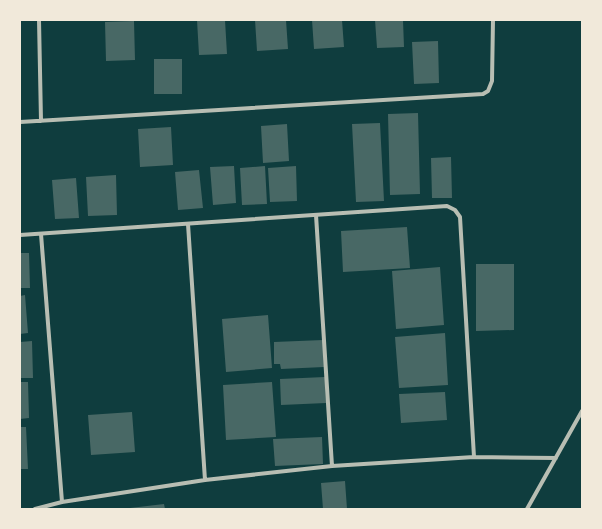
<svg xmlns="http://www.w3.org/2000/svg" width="602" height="529" viewBox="0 0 602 529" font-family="Poppins,sans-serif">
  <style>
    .building { fill: #486865 }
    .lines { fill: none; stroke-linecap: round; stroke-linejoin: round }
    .minor { stroke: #b8beb3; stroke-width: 4 }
  </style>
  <rect width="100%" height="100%" fill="#0f3d3e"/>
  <path class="building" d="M 197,20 L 225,20 L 227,54 L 199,55 Z
    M 255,20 L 286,20 L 288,49 L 257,51 Z
    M 312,20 L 342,20 L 344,47 L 314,49 Z
    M 375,20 L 403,20 L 404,47 L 377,48 Z
    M 134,21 L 135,60 L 106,61 L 105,22 Z
    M 438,41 L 439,83 L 414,84 L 412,42 Z
    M 154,59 L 182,59 L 182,94 L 154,94 Z
    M 418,113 L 420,194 L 390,195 L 388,114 Z
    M 380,123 L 384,201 L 356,202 L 352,124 Z
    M 287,124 L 289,161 L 263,163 L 261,126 Z
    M 171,127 L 173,165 L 140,167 L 138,129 Z
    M 451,157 L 452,198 L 432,198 L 431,158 Z
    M 234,166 L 236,203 L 213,205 L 210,167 Z
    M 265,166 L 267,204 L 242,205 L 240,168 Z
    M 296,166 L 297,201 L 270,202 L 268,168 Z
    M 199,170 L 203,208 L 178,210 L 175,172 Z
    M 116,175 L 117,215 L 88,216 L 86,177 Z
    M 76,178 L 79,218 L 55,219 L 52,180 Z
    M 407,227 L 410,268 L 343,272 L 341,231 Z
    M 20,253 L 29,253 L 30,288 L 20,288 Z
    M 476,264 L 514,264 L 514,330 L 476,331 Z
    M 440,267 L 444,325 L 396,329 L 392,271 Z
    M 25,295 L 28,333 L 20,334 L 20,296 Z
    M 268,315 L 272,368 L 226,372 L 222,319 Z
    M 445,333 L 448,385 L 399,388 L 395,337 Z
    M 323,340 L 324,367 L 281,369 L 280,364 L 274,364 L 274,342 Z
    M 32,341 L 33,378 L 20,378 L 20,342 Z
    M 325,377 L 326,403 L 281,405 L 280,379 Z
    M 20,382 L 28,382 L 29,418 L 20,419 Z
    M 272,382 L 276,437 L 226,440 L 223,385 Z
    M 445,392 L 447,420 L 401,423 L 399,394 Z
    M 132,412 L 135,452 L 91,455 L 88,415 Z
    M 20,427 L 26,427 L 28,469 L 20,469 Z
    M 322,437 L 323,464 L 275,466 L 273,439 Z
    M 345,481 L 347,509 L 323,509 L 321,483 Z
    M 164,504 L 165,509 L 130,509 L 130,508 Z"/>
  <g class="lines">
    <path class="minor" d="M 39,20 L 41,121
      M 20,122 L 483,94 L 488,91 L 492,81 L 493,20
      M 316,215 L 332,466
      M 188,224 L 205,480
      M 41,234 L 62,502
      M 20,235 L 447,206 L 455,210 L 460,217 L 474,457
      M 35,509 L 62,502 L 205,480 L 332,466 L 474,457 L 556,458
      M 527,509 L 582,411"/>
  </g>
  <rect width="602" height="529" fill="none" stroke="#f1e9da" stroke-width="42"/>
</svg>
